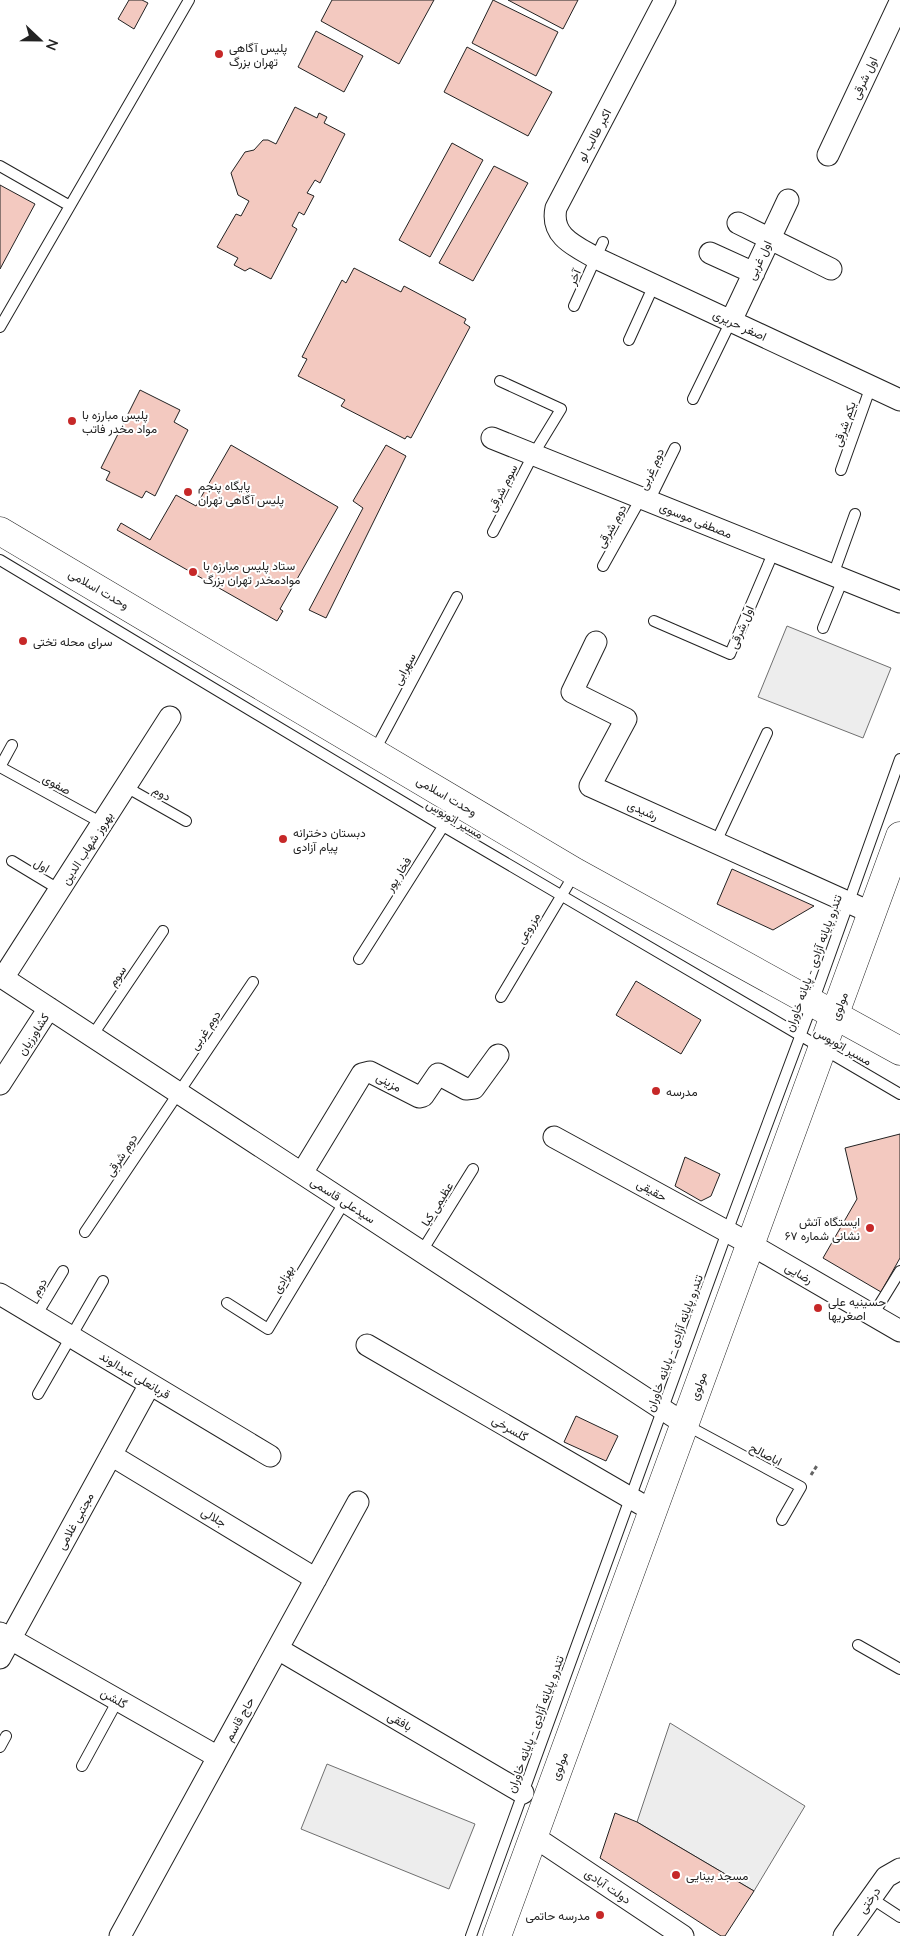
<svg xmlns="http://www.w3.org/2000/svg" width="900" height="1936" viewBox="0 0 900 1936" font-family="Mulish,Vazirmatn,sans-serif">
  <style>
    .parking { fill: #ededed; stroke: #6f6f6f }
    .building { fill: #f3c9c0; stroke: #222 }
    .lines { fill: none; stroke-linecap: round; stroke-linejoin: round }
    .service-casing { stroke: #222; stroke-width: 12 }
    .minor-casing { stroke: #222; stroke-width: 23 }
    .primary-casing { stroke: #222; stroke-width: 29 }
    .path { stroke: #646464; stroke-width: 3; stroke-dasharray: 4 2.5; stroke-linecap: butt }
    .service { stroke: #fff; stroke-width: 10 }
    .minor { stroke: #fff; stroke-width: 21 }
    .primary { stroke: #fff; stroke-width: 28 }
    .poi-dot { fill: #c62828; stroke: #fff; stroke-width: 2 }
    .labels { text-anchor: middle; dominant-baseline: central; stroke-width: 4; stroke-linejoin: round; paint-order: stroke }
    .poi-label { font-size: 12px; fill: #222; stroke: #fff; text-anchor: start }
    .street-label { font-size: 12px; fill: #222; stroke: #fff }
  </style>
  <rect width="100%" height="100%" fill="#fff"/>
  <path class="parking" d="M 787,626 L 891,668 L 863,738 L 758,697 Z
    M 670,1723 L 805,1806 L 754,1891 L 637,1822 Z
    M 327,1764 L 475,1824 L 449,1889 L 301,1829 Z"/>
  <path class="building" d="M 129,0 L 142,0 L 148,3 L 134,29 L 118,19 Z
    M 332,0 L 434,0 L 399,64 L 321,21 Z
    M 493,0 L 558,32 L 536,76 L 472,43 Z
    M 508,0 L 578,0 L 563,29 Z
    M 316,31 L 363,56 L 344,92 L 298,67 Z
    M 467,47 L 552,92 L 528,136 L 444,92 Z
    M 295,107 L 317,118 L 319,113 L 327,117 L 324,123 L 345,134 L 320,183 L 315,180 L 307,193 L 314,196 L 304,215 L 299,212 L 292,226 L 297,229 L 271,279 L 250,268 L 245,271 L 234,265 L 238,258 L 217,247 L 236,214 L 241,216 L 249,201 L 238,195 L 231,173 L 245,152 L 254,150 L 263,140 L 268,140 L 276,144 Z
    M 452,143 L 483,160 L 430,257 L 399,240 Z
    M 494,166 L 528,183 L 473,281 L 439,263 Z
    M 0,185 L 35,204 L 0,269 Z
    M 354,268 L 401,292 L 404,286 L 466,319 L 464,323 L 470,327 L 411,438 L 407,436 L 405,439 L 341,406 L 345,400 L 298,376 L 307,359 L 302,357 L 342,280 L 346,283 Z
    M 140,390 L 180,410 L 174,422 L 188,430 L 155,496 L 146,491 L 142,498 L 106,480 L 110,472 L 101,468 Z
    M 231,445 L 338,507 L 280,609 L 283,611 L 277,621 L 117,530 L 121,523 L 150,540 L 176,495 L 196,506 Z
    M 386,445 L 406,456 L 326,618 L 309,610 L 363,508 L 353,501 Z
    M 732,869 L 814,906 L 773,930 L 717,904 Z
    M 636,981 L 701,1020 L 681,1054 L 616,1015 Z
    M 900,1134 L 900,1258 L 881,1292 L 823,1258 L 857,1199 L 845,1148 Z
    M 685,1157 L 720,1174 L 711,1196 L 701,1201 L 675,1186 Z
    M 576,1416 L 618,1436 L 606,1461 L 564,1442 Z
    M 615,1813 L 637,1822 L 754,1891 L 725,1936 L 721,1936 L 600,1858 Z"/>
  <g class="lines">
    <defs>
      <path id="service" d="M 0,166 L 70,206
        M 574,306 L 603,242
        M 0,327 L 189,0
        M 629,340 L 654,285
        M 693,399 L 731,321
        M 841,470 L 871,386
        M 649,501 L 675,448
        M 493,532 L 533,455 L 561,409 L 500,381
        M 0,560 L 443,826 L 900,1094
        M 603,566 L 641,498
        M 833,575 L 855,514
        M 654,621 L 730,654 L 774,551
        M 823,628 L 843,579
        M 374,752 L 457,597
        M 0,767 L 102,823
        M 0,767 L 12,745
        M 126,787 L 186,821
        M 716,842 L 767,733
        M 12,861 L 60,890
        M 359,959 L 458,803
        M 501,997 L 575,873
        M 92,1036 L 163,931
        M 85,1232 L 253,982
        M 422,1251 L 473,1169
        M 227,1303 L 268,1329 L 345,1201
        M 873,1315 L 900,1271
        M 36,1316 L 63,1271
        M 38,1394 L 103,1281
        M 686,1425 L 801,1487 L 782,1520
        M 858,1645 L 900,1669
        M 0,1747 L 6,1736
        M 82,1766 L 118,1700
        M 871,1898 L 900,1917
        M 471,1936 L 727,1232 L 813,1002 L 900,759"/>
      <path id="minor" d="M 665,0 L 556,208 C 550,236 575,246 596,258 L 900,400
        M 828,155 L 900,2
        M 738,223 L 831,269
        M 710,253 L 754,273
        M 731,321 L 788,200
        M 492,438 L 900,602
        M 596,642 L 572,692 L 626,719 L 590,786 L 872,913
        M 0,976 L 685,1424
        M 3,978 L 170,717
        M 0,1084 L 49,1008
        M 554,1137 L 750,1244 L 900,1331
        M 302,1173 L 362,1074 L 370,1072 L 419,1097 L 423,1096 L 438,1074 L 466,1089 L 474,1088 L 498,1055
        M 0,1294 L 270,1456
        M 367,1345 L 653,1511
        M 111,1455 L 316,1579
        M 0,1633 L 218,1757
        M 278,1649 L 523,1793
        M 0,1658 L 150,1384
        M 533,1836 L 683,1936
        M 120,1936 L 358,1502
        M 844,1936 L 886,1877 L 900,1869"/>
      <path id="primary" d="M 0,531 L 575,872 L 900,1051
        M 497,1936 L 900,836"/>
    </defs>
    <use href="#service" class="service-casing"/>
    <use href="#minor" class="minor-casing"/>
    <use href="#primary" class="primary-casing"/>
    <path class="path" d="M 811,1475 L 818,1464"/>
    <use href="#service" class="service"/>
    <use href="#minor" class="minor"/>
    <use href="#primary" class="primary"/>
  </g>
  <g class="poi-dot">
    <circle cx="219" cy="54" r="5"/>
    <circle cx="72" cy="421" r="5"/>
    <circle cx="188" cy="492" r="5"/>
    <circle cx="193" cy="572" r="5"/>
    <circle cx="23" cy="641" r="5"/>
    <circle cx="283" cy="839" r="5"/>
    <circle cx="656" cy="1091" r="5"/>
    <circle cx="870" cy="1228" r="5"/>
    <circle cx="818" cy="1308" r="5"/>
    <circle cx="676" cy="1875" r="5"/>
    <circle cx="600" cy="1915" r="5"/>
  </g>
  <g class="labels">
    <g class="poi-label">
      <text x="229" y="47">پلیس آگاهی<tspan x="229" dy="14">تهران بزرگ</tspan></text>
      <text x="82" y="414">پلیس مبارزه با<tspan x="82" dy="14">مواد مخدر فاتب</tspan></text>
      <text x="198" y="485">پایگاه پنجم<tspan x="198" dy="14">پلیس آگاهی تهران</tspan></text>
      <text x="203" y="565">ستاد پلیس مبارزه با<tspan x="203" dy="14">موادمخدر تهران بزرگ</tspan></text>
      <text x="33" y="641">سرای محله تختی</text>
      <text x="293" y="832">دبستان دخترانه<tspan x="293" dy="14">پیام آزادی</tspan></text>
      <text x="666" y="1091">مدرسه</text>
      <text x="860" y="1221" text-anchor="end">ایستگاه آتش<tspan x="860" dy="14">نشانی شماره ۶۷</tspan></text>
      <text x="828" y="1301">حسینیه علی<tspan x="828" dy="14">اصغریها</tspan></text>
      <text x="686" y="1875">مسجد بینایی</text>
      <text x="590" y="1915" text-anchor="end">مدرسه حاتمی</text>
    </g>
    <g class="street-label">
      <text transform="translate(864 78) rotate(-65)">اول شرقی</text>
      <text transform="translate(594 135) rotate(-62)">اکبر طالب لو</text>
      <text transform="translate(759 260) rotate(-65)">اول غربی</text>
      <text transform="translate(574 277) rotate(-66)">آخر</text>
      <text transform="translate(740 325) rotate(25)">اصغر حریری</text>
      <text transform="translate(844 424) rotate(-71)">یکم شرقی</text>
      <text transform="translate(651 469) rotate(-65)">دوم غربی</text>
      <text transform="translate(502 488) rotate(-63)">سوم شرقی</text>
      <text transform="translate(696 520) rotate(22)">مصطفی موسوی</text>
      <text transform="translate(611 526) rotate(-60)">دوم شرقی</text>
      <text transform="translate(99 589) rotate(30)">وحدت اسلامی</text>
      <text transform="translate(741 627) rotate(-67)">اول شرقی</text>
      <text transform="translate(404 669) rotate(-62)">سهرابی</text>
      <text transform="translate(57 784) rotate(29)">صفوی</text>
      <text transform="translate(162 793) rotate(30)">دوم</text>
      <text transform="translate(447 796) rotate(30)">وحدت اسلامی</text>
      <text transform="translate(643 810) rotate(24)">رشیدی</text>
      <text transform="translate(455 819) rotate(31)">مسیر اتوبوس</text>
      <text transform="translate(87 848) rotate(-57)">بهروز شهاب الدین</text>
      <text transform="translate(42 865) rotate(31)">اول</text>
      <text transform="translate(398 874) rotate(-58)">فخار پور</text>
      <text transform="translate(528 928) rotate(-59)">مزروعی</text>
      <text transform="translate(813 963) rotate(-70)">تندرو پایانه آزادی - پایانه خاوران</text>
      <text transform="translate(117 976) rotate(-56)">سوم</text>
      <text transform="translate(839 1006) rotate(-70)">مولوی</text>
      <text transform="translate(205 1030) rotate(-56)">دوم غربی</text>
      <text transform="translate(33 1034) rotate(-57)">کشاورزیان</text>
      <text transform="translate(843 1046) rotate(30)">مسیر اتوبوس</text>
      <text transform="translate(389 1082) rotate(29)">مزینی</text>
      <text transform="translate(121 1155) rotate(-57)">دوم شرقی</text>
      <text transform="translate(652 1190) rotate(29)">حقیقی</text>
      <text transform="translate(343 1200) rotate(33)">سیدعلی قاسمی</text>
      <text transform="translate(437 1204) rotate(-58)">عظیمی کیا</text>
      <text transform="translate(799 1273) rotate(30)">رضایی</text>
      <text transform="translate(283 1279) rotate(-59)">بهزادی</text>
      <text transform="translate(39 1287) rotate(-59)">دوم</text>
      <text transform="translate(674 1343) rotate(-70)">تندرو پایانه آزادی - پایانه خاوران</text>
      <text transform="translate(135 1375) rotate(31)">قربانعلی عبدالوند</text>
      <text transform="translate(698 1386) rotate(-70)">مولوی</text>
      <text transform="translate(510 1428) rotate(30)">گلسرخی</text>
      <text transform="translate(766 1454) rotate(28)">اباصالح</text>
      <text transform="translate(214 1517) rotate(31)">جلالی</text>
      <text transform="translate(75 1521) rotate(-61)">مجتبی غلامی</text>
      <text transform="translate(114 1698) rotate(30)">گلشن</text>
      <text transform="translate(239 1719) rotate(-61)">حاج قاسم</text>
      <text transform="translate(400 1721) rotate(30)">بافقی</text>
      <text transform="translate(535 1724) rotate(-70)">تندرو پایانه آزادی - پایانه خاوران</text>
      <text transform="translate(559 1766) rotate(-70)">مولوی</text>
      <text transform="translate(608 1886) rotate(34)">دولت آبادی</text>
      <text transform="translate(869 1900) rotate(-55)">درختی</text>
    </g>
  </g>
  <g transform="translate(40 40) rotate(112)" stroke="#ffffff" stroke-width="4" paint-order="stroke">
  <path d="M0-4L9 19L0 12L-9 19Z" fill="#222222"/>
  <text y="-8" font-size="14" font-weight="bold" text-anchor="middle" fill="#222222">N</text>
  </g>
</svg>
